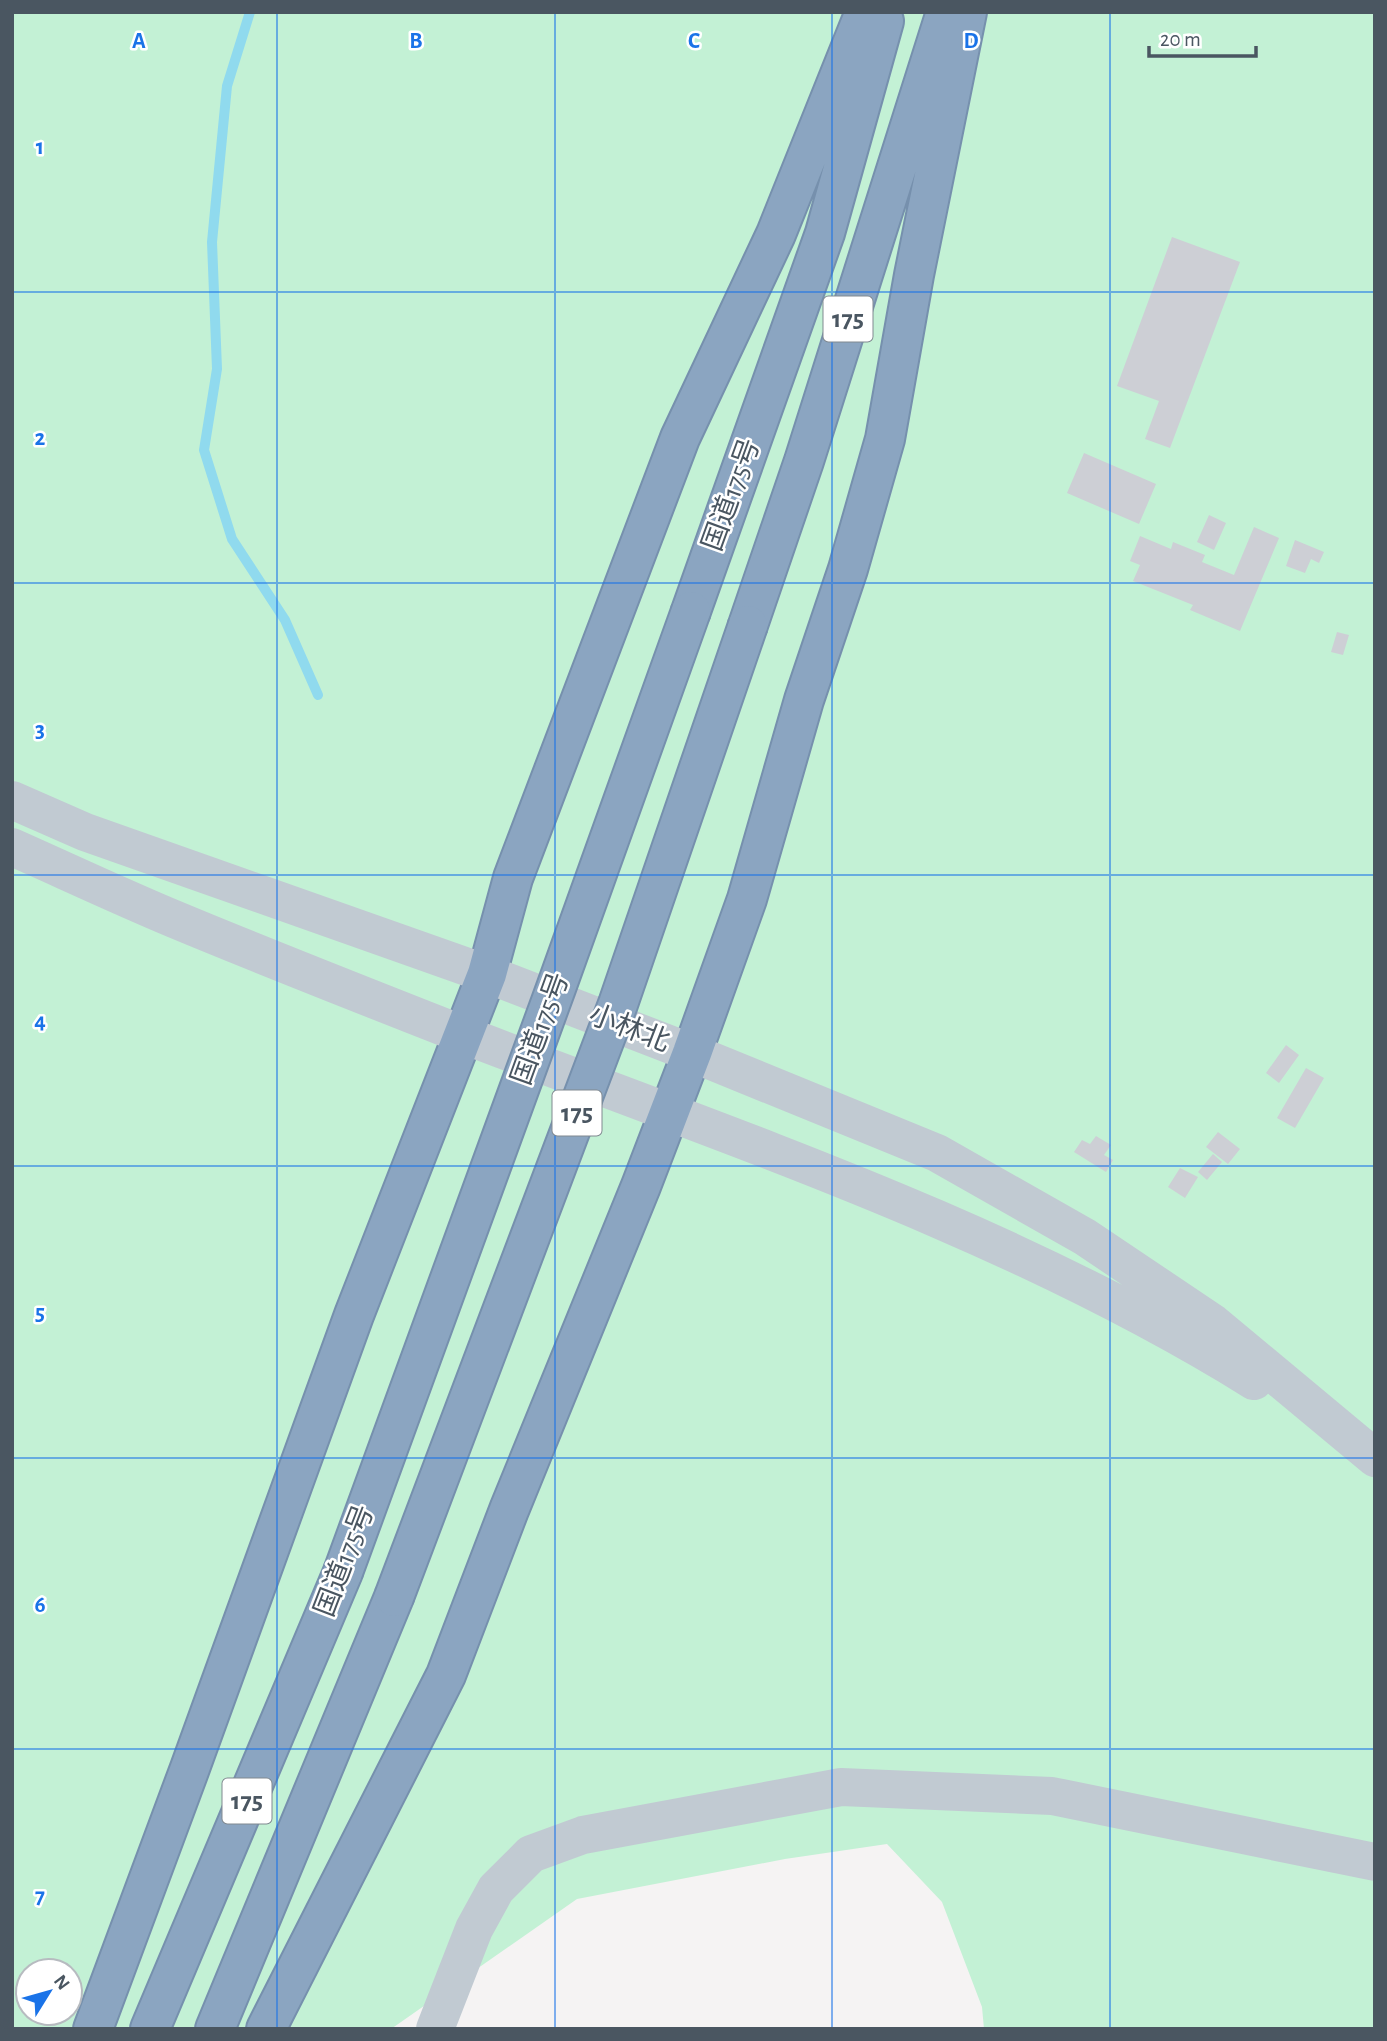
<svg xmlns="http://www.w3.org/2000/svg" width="1387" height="2041" viewBox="0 0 1387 2041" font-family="'Alegreya Sans','Noto Sans JP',sans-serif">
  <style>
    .green { fill: #c3f1d5; fill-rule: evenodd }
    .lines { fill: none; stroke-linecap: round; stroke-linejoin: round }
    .stream { stroke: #90daee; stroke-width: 10 }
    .building { fill: #cdcfd5 }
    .highway-casing { stroke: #7690ad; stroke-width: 42 }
    .minor { stroke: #c1cad2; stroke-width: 38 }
    .highway { stroke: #8ba5c1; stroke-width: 38 }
    .highway-bridge-casing { stroke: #7690ad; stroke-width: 42; stroke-linecap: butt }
    .highway-bridge { stroke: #8ba5c1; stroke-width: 38 }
    .grid { fill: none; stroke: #1a73e8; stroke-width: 2; stroke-opacity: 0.55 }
    .labels { text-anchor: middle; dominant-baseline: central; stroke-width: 5; stroke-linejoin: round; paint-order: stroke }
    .shield { fill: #fff; stroke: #808990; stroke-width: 2 }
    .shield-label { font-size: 26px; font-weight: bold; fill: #4a5661 }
    .street-label { font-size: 28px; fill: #4a5661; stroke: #fff }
    .grid-label { font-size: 23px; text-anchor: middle; font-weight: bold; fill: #1a73e8; stroke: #fff; stroke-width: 5; stroke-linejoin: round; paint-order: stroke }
  </style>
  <rect width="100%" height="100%" fill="#f5f3f3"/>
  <path class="green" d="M 12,12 L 1375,12 L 1375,2029 L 984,2029 L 982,2007 L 942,1902 L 887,1844 L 785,1859 L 577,1899 L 391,2029 L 12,2029 ZM 28,1971 L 70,1971 L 70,2013 L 28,2013 Z"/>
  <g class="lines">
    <path class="stream" d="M 250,12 L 227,86 L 212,242 L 217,369 L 204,450 L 232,539 L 285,620 L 318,695"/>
  </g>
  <path class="building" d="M 1172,237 L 1240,262 L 1170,448 L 1145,439 L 1159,401 L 1117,386 Z
    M 1084,453 L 1156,484 L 1139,524 L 1067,493 Z
    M 1209,515 L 1226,523 L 1214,550 L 1197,542 Z
    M 1254,527 L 1279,538 L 1240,631 L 1190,610 L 1193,605 L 1133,581 L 1140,565 L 1130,561 L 1140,536 L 1171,549 L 1173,542 L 1205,555 L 1202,562 L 1234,575 Z
    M 1295,540 L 1324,552 L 1319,563 L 1311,559 L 1305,573 L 1286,566 Z
    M 1337,632 L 1349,635 L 1343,655 L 1331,652 Z
    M 1286,1045 L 1299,1055 L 1279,1083 L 1266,1073 Z
    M 1306,1068 L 1324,1078 L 1295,1128 L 1277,1118 Z
    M 1218,1132 L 1240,1149 L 1228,1164 L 1206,1147 Z
    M 1096,1136 L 1111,1145 L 1104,1155 L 1113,1160 L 1106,1172 L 1074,1152 L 1082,1140 L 1090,1144 Z
    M 1213,1154 L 1222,1162 L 1207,1180 L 1198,1172 Z
    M 1180,1168 L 1198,1177 L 1185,1198 L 1168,1187 Z"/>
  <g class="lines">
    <defs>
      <path id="highway" d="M 691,611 L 825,233 L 884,21
        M 748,625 L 804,461 L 946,12
        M 93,2029 L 190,1768 L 354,1315 L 487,974 L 513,878 L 680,438 L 776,234 L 865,12
        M 150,2029 L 343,1572
        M 215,2029 L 394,1597
        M 266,2029 L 446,1675 L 509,1510 L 641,1186 L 692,1053 L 747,899 L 804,700 L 848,569 L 885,439 L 914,275 L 967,12"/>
    </defs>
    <use href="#highway" class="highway-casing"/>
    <path class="minor" d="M 12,800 L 85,832 L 487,974 L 692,1053 L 937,1153 L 1085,1237 L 1213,1323 L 1375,1458
      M 12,847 C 66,871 119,896 174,919 C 270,959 367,997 464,1035 C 732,1138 1009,1229 1254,1381
      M 435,2029 L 474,1929 L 496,1889 L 531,1854 L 583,1835 L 841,1787 L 1052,1796 L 1375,1862"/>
    <use href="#highway" class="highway"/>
    <defs>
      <path id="highway-bridge" d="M 343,1572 L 556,988 L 691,611
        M 394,1597 L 618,1004 L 748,625"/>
    </defs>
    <use href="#highway-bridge" class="highway-bridge-casing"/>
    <use href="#highway-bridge" class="highway-bridge"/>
  </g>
  <path class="grid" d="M 277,12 L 277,2029M 555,12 L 555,2029M 832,12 L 832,2029M 1110,12 L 1110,2029M 12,292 L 1375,292M 12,583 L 1375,583M 12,875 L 1375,875M 12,1166 L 1375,1166M 12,1458 L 1375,1458M 12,1749 L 1375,1749"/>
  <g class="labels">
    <g class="shield">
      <rect x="823.5" y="296.5" width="49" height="45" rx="5"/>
      <rect x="552.5" y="1090.5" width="49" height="45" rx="5"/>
      <rect x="222.5" y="1778.5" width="49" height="45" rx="5"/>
    </g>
    <g class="shield-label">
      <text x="848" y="319">175</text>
      <text x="577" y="1113">175</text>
      <text x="247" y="1801">175</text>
    </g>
    <g class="street-label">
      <text transform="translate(732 495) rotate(-70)">国道175号</text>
      <text transform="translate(541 1029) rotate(-70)">国道175号</text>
      <text transform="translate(629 1029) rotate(21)">小林北</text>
      <text transform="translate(345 1561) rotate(-69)">国道175号</text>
    </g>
  </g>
  <g class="grid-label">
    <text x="139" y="48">A</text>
    <text x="416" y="48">B</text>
    <text x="694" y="48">C</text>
    <text x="971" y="48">D</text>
    <text x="40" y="154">1</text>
    <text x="40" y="445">2</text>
    <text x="40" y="737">3</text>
    <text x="40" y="1028">4</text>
    <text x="40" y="1320">5</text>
    <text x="40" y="1612">6</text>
    <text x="40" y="1903">7</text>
  </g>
  <rect width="1387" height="2041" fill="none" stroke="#4a5661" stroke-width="28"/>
  <g transform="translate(49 1992) rotate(53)"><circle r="33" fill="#ffffff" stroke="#b7bbc0" stroke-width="2"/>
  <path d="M0-5L12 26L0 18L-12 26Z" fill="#1a73e8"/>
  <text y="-10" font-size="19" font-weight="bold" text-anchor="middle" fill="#4a5661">N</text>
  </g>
  <path d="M1149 46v10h107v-10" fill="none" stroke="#4a5661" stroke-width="3.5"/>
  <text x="1160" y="46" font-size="21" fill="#4a5661" stroke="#ffffff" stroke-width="5" paint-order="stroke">20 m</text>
</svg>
